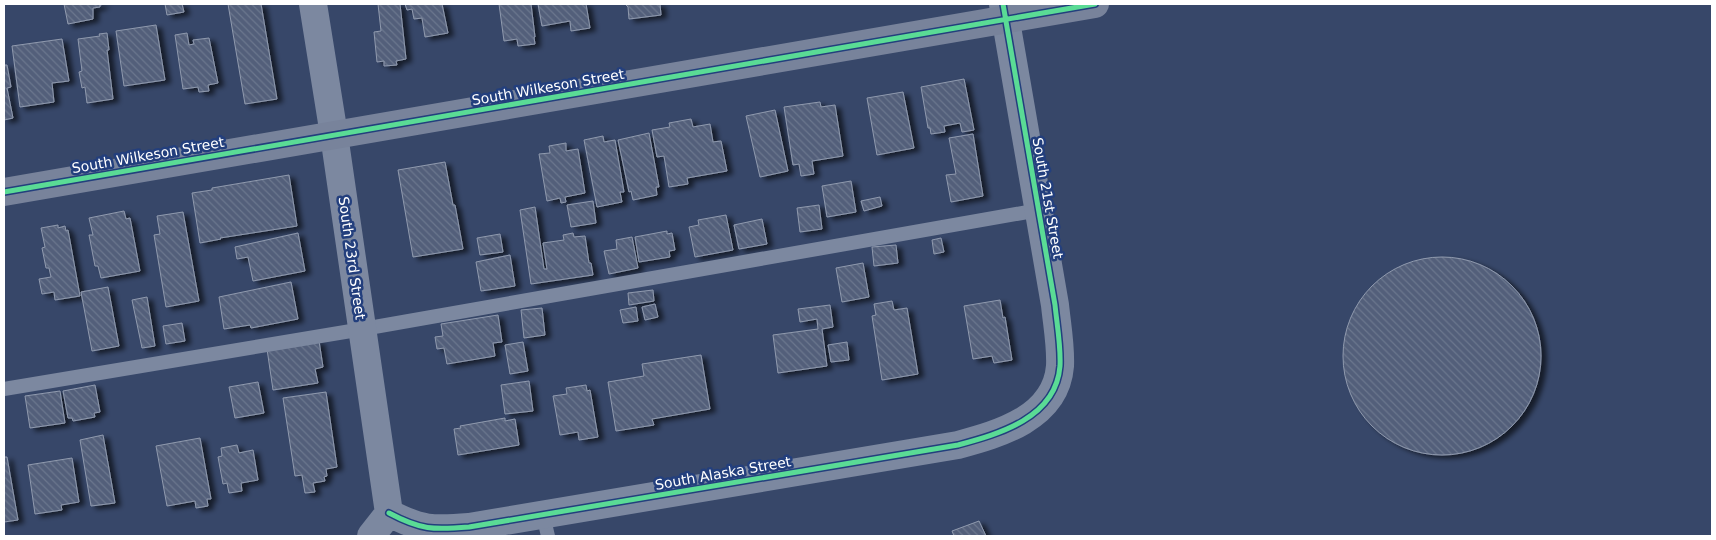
<svg xmlns="http://www.w3.org/2000/svg" width="1716" height="540" viewBox="0 0 1716 540" font-family="'DejaVu Sans',sans-serif">
  <style>
    .building { fill: url(#building-back-hatch); stroke: #909aae; filter: url(#shadow) }
    .lines { fill: none; stroke-linecap: round; stroke-linejoin: round }
    .lane { stroke: #7c88a0; stroke-width: 14 }
    .street { stroke: #7c88a0; stroke-width: 28 }
    .secondary { stroke: #78839b; stroke-width: 28 }
    .cycleway-casing { stroke: #233f7d; stroke-width: 8 }
    .cycleway { stroke: #5adb95; stroke-width: 5 }
    .labels { text-anchor: middle; dominant-baseline: central; stroke-width: 5; stroke-linejoin: round; paint-order: stroke }
    .street-label { font-size: 14px; fill: #fff; stroke: #233f7d }
  </style>
  <defs>
    <pattern id="building-back-hatch" width="6" height="6" patternUnits="userSpaceOnUse" patternTransform="scale(1.25)"><rect width="6" height="6" fill="#525f7a"/><path d="M-1 5l2 2M0 0l6 6M5-1l2 2" fill="none" stroke="#6c778e"/></pattern>
    <filter id="shadow"><feDropShadow dx="5.5" dy="3" stdDeviation="2.5" flood-color="#0009"/></filter>
  </defs>
  <rect width="100%" height="100%" fill="#374769"/>
  <path class="building" d="M 64,4 L 104,4 L 100,5 L 100,7 L 93,8 L 93,19 L 68,24 Z
    M 165,4 L 182,4 L 184,12 L 167,15 Z
    M 228,4 L 261,4 L 277,99 L 245,104 Z
    M 378,4 L 400,4 L 406,59 L 396,61 L 397,65 L 384,66 L 384,61 L 377,62 L 374,32 L 381,31 Z
    M 405,4 L 442,4 L 448,33 L 425,37 L 422,18 L 414,19 L 412,9 L 407,10 Z
    M 499,4 L 531,4 L 535,37 L 534,37 L 535,44 L 518,46 L 517,39 L 504,41 Z
    M 538,4 L 586,4 L 590,28 L 571,31 L 570,21 L 542,26 Z
    M 625,4 L 660,4 L 661,15 L 629,19 L 628,7 Z
    M 156,25 L 165,80 L 124,86 L 116,31 Z
    M 107,33 L 109,50 L 107,50 L 113,99 L 87,103 L 85,87 L 82,88 L 79,72 L 82,71 L 78,39 L 100,36 L 99,34 Z
    M 187,33 L 189,45 L 194,44 L 193,40 L 209,38 L 218,83 L 208,85 L 209,91 L 199,92 L 198,87 L 183,89 L 175,35 Z
    M 62,39 L 69,81 L 52,83 L 54,102 L 20,107 L 12,46 Z
    M 4,64 L 4,65 L 7,65 L 11,87 L 7,88 L 13,118 L 4,120 Z
    M 964,79 L 974,130 L 962,132 L 960,123 L 944,126 L 945,132 L 931,134 L 930,128 L 928,128 L 921,87 Z
    M 903,92 L 914,148 L 877,155 L 867,98 Z
    M 820,102 L 821,107 L 835,105 L 843,156 L 812,161 L 814,174 L 801,176 L 799,164 L 793,165 L 784,107 Z
    M 775,110 L 788,171 L 760,177 L 746,116 Z
    M 691,119 L 693,127 L 710,124 L 713,142 L 721,141 L 727,171 L 687,178 L 688,184 L 669,187 L 664,156 L 657,157 L 652,130 L 670,127 L 669,123 Z
    M 649,133 L 659,187 L 656,187 L 657,195 L 633,200 L 631,191 L 629,192 L 618,140 Z
    M 973,134 L 983,196 L 951,202 L 946,175 L 956,174 L 949,138 Z
    M 603,136 L 604,142 L 615,140 L 624,192 L 620,192 L 622,202 L 597,207 L 584,140 Z
    M 566,143 L 566,151 L 578,149 L 585,193 L 565,197 L 566,202 L 561,203 L 560,198 L 547,201 L 539,154 L 550,153 L 549,146 Z
    M 445,162 L 453,205 L 455,205 L 463,249 L 413,257 L 398,170 Z
    M 289,175 L 297,226 L 220,238 L 221,239 L 200,243 L 192,193 L 212,190 L 212,188 Z
    M 851,181 L 856,212 L 827,217 L 822,186 Z
    M 880,197 L 882,206 L 864,211 L 861,201 Z
    M 593,201 L 596,223 L 571,227 L 567,205 Z
    M 819,205 L 822,229 L 800,232 L 797,208 Z
    M 535,207 L 544,269 L 547,269 L 543,243 L 564,240 L 563,235 L 573,233 L 574,237 L 585,236 L 589,263 L 591,263 L 593,275 L 531,284 L 520,210 Z
    M 124,211 L 126,219 L 130,218 L 140,271 L 101,278 L 98,266 L 95,266 L 89,235 L 93,235 L 89,218 Z
    M 183,212 L 199,301 L 166,307 L 154,235 L 160,234 L 157,216 Z
    M 726,215 L 733,250 L 695,257 L 689,227 L 699,225 L 698,220 Z
    M 762,219 L 767,244 L 739,249 L 734,225 Z
    M 58,225 L 58,228 L 65,226 L 66,231 L 68,230 L 80,296 L 55,300 L 54,292 L 42,294 L 39,279 L 51,277 L 49,268 L 46,268 L 42,248 L 45,247 L 41,228 Z
    M 667,231 L 667,234 L 672,233 L 675,250 L 669,251 L 670,257 L 639,262 L 635,237 Z
    M 298,233 L 305,271 L 253,281 L 248,257 L 237,259 L 235,247 Z
    M 500,234 L 503,252 L 480,255 L 477,238 Z
    M 632,237 L 638,268 L 609,274 L 604,251 L 617,249 L 616,240 Z
    M 941,238 L 944,252 L 934,254 L 932,240 Z
    M 896,245 L 898,263 L 874,266 L 872,247 Z
    M 510,255 L 515,286 L 481,291 L 476,262 Z
    M1343 356a99 99 0 1 1 198 0a99 99 0 1 1-198 0Z
    M 863,263 L 869,297 L 842,302 L 836,268 Z
    M 291,282 L 298,319 L 251,328 L 250,325 L 224,329 L 219,297 Z
    M 108,287 L 119,346 L 92,351 L 81,292 Z
    M 653,290 L 654,301 L 629,305 L 628,293 Z
    M 147,297 L 155,346 L 142,348 L 132,300 Z
    M 1000,300 L 1003,318 L 1005,317 L 1012,360 L 994,363 L 992,356 L 973,359 L 964,306 Z
    M 892,301 L 894,310 L 907,308 L 918,374 L 882,380 L 872,316 L 876,315 L 874,304 Z
    M 655,304 L 658,317 L 645,320 L 642,307 Z
    M 830,305 L 833,327 L 822,329 L 827,366 L 778,373 L 773,335 L 818,329 L 817,319 L 800,322 L 798,309 Z
    M 636,307 L 638,321 L 623,323 L 620,310 Z
    M 542,308 L 545,335 L 524,338 L 521,310 Z
    M 498,315 L 502,342 L 493,343 L 495,356 L 447,364 L 444,348 L 437,349 L 435,337 L 443,336 L 441,324 Z
    M 182,323 L 185,341 L 166,344 L 163,326 Z
    M 319,341 L 323,367 L 315,369 L 318,383 L 273,390 L 267,349 Z
    M 523,342 L 528,371 L 510,374 L 505,345 Z
    M 847,342 L 849,360 L 831,362 L 828,345 Z
    M 701,355 L 710,409 L 652,419 L 654,425 L 616,431 L 608,382 L 644,376 L 642,364 Z
    M 529,381 L 533,411 L 505,414 L 501,385 Z
    M 258,382 L 264,413 L 235,418 L 229,387 Z
    M 95,385 L 100,412 L 94,413 L 95,417 L 73,421 L 72,418 L 68,418 L 63,391 Z
    M 586,385 L 587,391 L 590,390 L 598,437 L 579,440 L 578,432 L 560,435 L 553,396 L 567,394 L 566,388 Z
    M 60,391 L 65,423 L 30,428 L 25,396 Z
    M 326,392 L 337,467 L 326,469 L 327,476 L 324,477 L 325,481 L 313,483 L 315,492 L 305,493 L 302,475 L 295,476 L 283,398 Z
    M 505,418 L 505,421 L 515,419 L 519,445 L 458,455 L 454,429 L 461,428 L 460,426 Z
    M 103,435 L 115,503 L 91,506 L 80,440 Z
    M 200,438 L 211,499 L 207,499 L 208,506 L 196,508 L 195,501 L 167,506 L 156,446 Z
    M 237,445 L 239,453 L 253,450 L 258,480 L 241,483 L 242,491 L 229,493 L 227,483 L 223,484 L 218,457 L 222,456 L 221,448 Z
    M 4,457 L 7,457 L 18,520 L 4,522 Z
    M 72,458 L 79,502 L 61,505 L 62,510 L 35,514 L 28,465 Z
    M 979,521 L 986,536 L 954,536 L 952,531 Z"/>
  <g class="lines">
    <path class="lane" d="M 4,389 L 363,329 L 1039,210
      M 543,515 L 548,536"/>
    <path class="street" d="M 313,4 L 334,135 L 389,513
      M 389,513 C 421,530 433,530 469,527 L 958,445 C 999,434 1056,418 1060,366 C 1061,346 1057,325 1055,305 L 1003,4
      M 371,536 L 389,513"/>
    <path class="secondary" d="M 4,192 L 1095,4"/>
    <defs>
      <path id="cycleway" d="M 4,192 L 1095,4
        M 389,513 C 421,530 433,530 469,527 L 958,445 C 999,434 1056,418 1060,366 C 1061,346 1057,325 1055,305 L 1003,4"/>
    </defs>
    <use href="#cycleway" class="cycleway-casing"/>
    <use href="#cycleway" class="cycleway"/>
  </g>
  <g class="labels">
    <g class="street-label">
      <text transform="translate(548 87) rotate(-10)">South Wilkeson Street</text>
      <text transform="translate(148 155) rotate(-10)">South Wilkeson Street</text>
      <text transform="translate(1048 198) rotate(80)">South 21st Street</text>
      <text transform="translate(352 258) rotate(82)">South 23rd Street</text>
      <text transform="translate(723 473) rotate(-10)">South Alaska Street</text>
    </g>
  </g>
  <rect width="1716" height="540" fill="none" stroke="#ffffff" stroke-width="10"/>
</svg>
